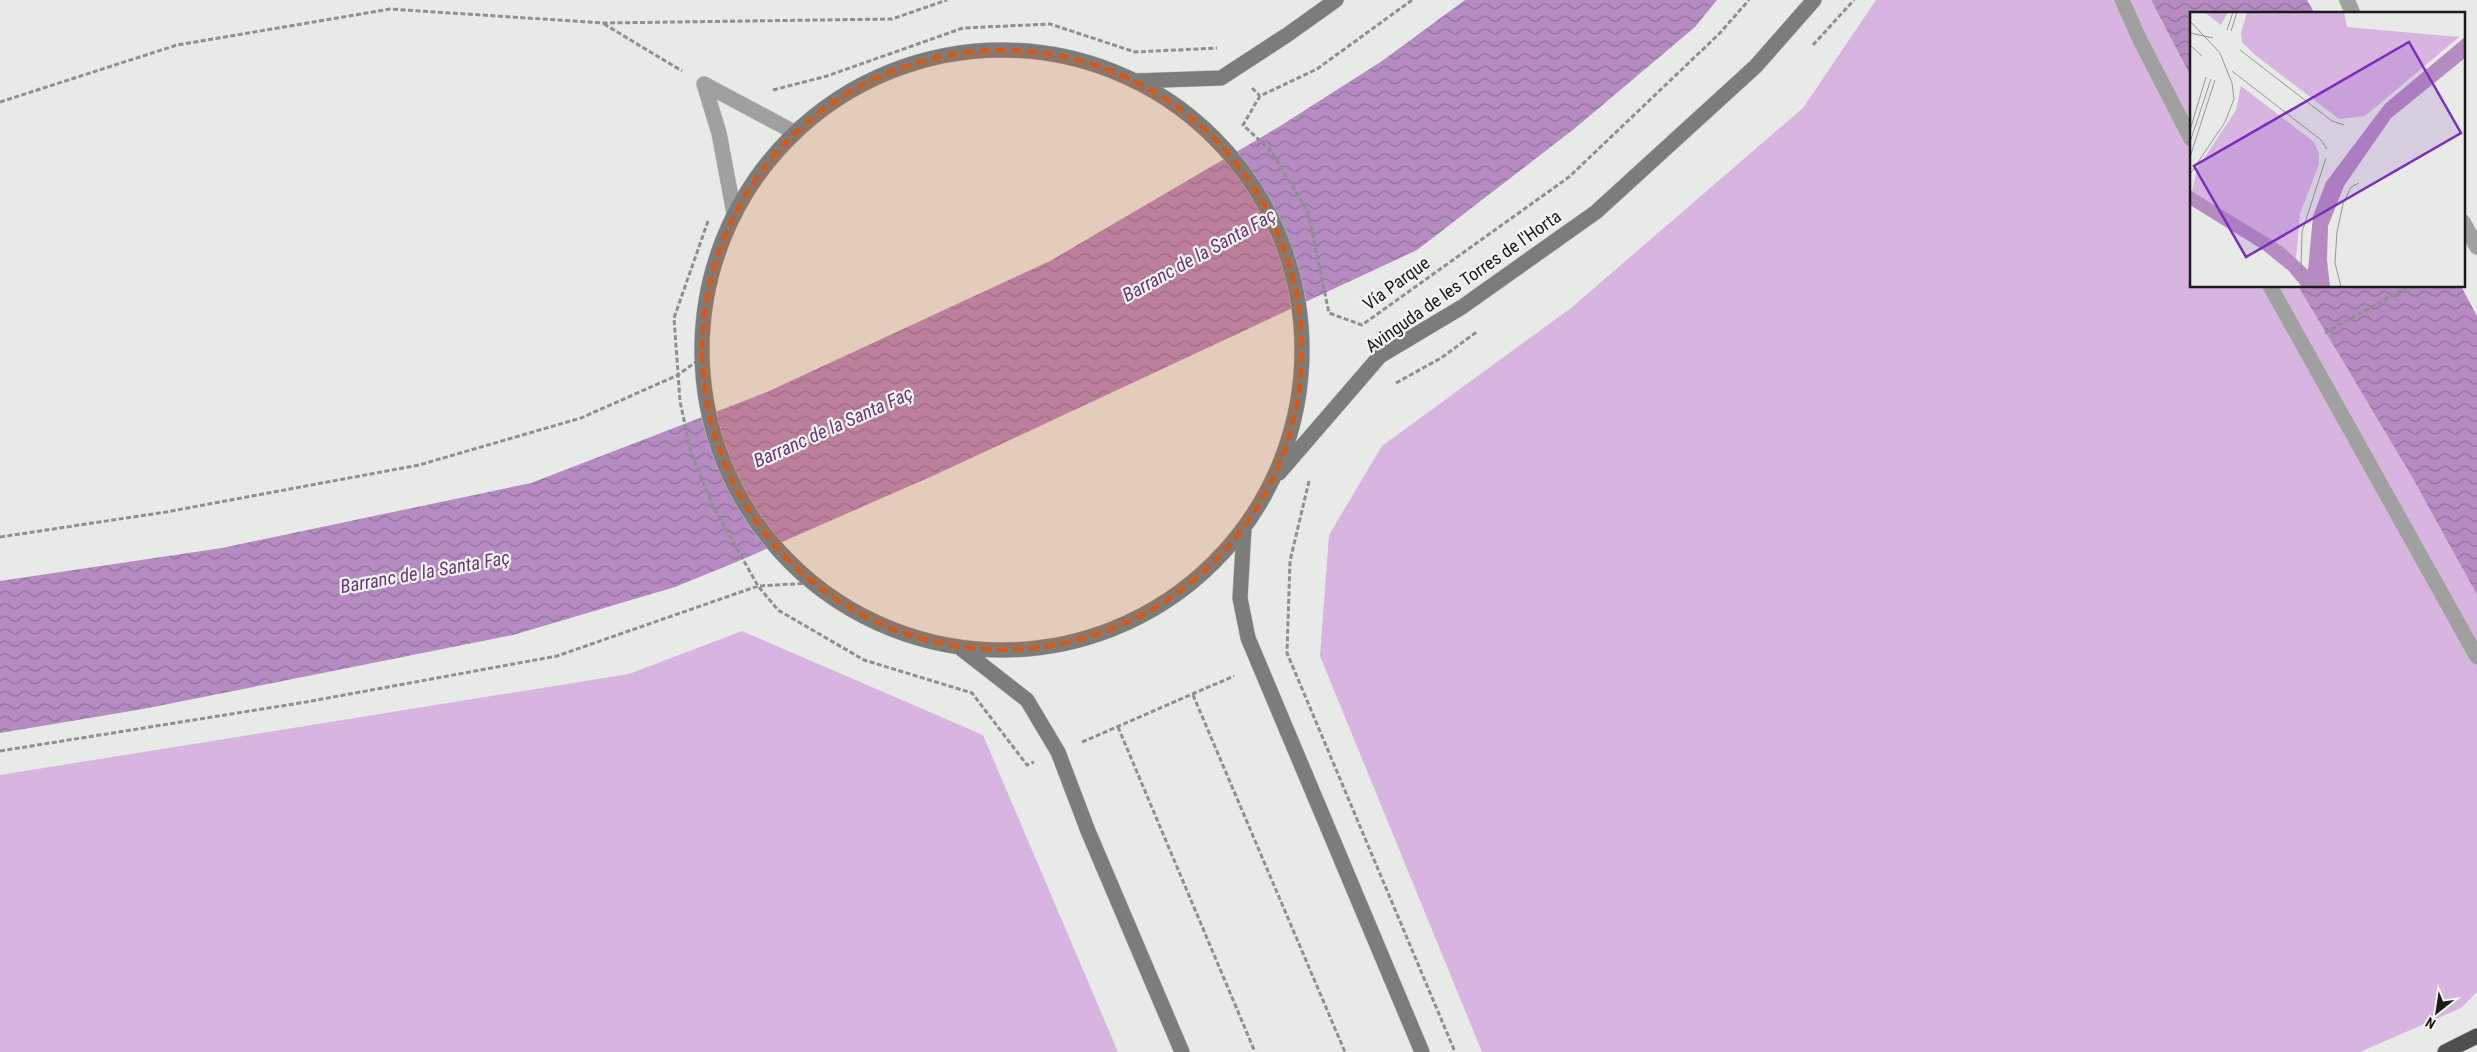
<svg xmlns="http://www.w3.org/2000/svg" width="2477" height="1052" viewBox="0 0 2477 1052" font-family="'Roboto Condensed',sans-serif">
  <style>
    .green { fill: #d7b5e0 }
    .water { fill: url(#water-waves) }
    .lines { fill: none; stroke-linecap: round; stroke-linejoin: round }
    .lane-casing { stroke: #c2c5c1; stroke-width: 16 }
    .street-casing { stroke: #c2c5c1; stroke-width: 16 }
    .secondary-casing { stroke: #c2c5c1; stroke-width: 16 }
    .highway-casing { stroke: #c2c5c1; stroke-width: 16 }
    .path { stroke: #8e908d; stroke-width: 3; stroke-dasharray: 5 2.5; stroke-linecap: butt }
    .lane { stroke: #9fa09f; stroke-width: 15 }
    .street { stroke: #9fa09f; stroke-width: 15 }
    .secondary { stroke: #7c7d7b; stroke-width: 15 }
    .highway { stroke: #4d504c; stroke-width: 15 }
    .marked { fill: #de560d; fill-opacity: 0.2; stroke: #de560d; stroke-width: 4; stroke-dasharray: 10 6; stroke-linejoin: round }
    .labels { text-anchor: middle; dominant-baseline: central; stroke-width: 4.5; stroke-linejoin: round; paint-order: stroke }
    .street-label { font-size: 18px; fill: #1a1b1a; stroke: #f4f7f3 }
    .water-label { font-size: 19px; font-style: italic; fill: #6a3579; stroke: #f4f7f3 }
    .inset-road { fill: none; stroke: #959794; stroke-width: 1 }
    .view { fill: #7b2cbf; fill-opacity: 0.15; stroke: #7b2cbf; stroke-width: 2.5 }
    .inset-edge { fill: none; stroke: #1a1b1a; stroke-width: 2.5 }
  </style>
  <defs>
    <pattern id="water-waves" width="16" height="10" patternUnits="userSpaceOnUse" patternTransform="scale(1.25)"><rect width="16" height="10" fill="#b58bc1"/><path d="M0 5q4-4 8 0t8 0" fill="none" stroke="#92719c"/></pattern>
  </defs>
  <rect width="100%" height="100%" fill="#e7eae6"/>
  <path class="green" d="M 1876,0 L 2151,0 L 2191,77 L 2191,286 L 2298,286 L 2412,477 L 2477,595 L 2477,992 L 2461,1008 L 2360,1052 L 1482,1052 L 1320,656 L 1329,535 L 1382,446 L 1571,308 L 1803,108 Z
    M 742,631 L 983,735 L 1118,1052 L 0,1052 L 0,775 L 629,674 Z"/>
  <path class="water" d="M 1465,0 L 1717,0 L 1695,27 L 1574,129 L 1417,250 L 937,474 L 741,560 L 675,587 L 513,635 L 143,709 L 0,733 L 0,581 L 222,548 L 531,483 L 767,392 L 1050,261 L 1277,128 L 1382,61 Z
    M 2151,0 L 2307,0 L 2315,14 L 2191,14 L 2191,77 Z
    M 2298,286 L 2461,286 L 2477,316 L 2477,595 L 2412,477 Z"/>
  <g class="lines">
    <defs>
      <path id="lane" d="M 704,84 L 719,133 L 734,213
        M 704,84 L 794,132"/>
      <path id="street" d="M 2122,0 L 2140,40 L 2191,139
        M 2347,0 L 2353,14
        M 2463,222 L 2477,247
        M 2270,286 L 2477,657"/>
      <path id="secondary" d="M702 350a300 300 0 1 1 600 0a300 300 0 1 1-600 0Z
        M 1134,81 L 1221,78 L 1287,35 L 1336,0
        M 1279,473 L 1380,356 L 1462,307 L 1596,212 L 1756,66 L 1814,0
        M 1244,529 L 1240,598 L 1248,638 L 1422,1052
        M 959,647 L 1027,700 L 1058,752 L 1088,831 L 1182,1052"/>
      <path id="highway" d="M 2445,1052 L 2477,1036"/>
    </defs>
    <use href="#lane" class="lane-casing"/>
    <use href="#street" class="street-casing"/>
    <use href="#secondary" class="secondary-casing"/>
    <use href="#highway" class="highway-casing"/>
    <path class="path" d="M 1412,0 L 1317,69 L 1260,96 L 1243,125 L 1271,151 L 1308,212 L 1329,313 L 1362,325 L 1569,177 L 1719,34 L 1749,0
      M 604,24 L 682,71
      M 1813,45 L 1854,0
      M 1252,88 L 1260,96
      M 773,90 L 827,76 L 963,28 L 1050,24 L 1135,52 L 1217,48
      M 0,102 L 177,45 L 390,9 L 603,23 L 892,19 L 947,0
      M 708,221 L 674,318 L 680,401 L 691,454 L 714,508 L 758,586 L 778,610 L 864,660 L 972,693 L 1027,765 L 1034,762
      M 2325,333 L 2409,286
      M 1396,383 L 1441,358 L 1478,331
      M 1309,481 L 1290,561 L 1287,653 L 1455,1052
      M 0,537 L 166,512 L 419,465 L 581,418 L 678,375 L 701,358
      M 1193,695 L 1345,1052
      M 1118,727 L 1255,1052
      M 1082,742 L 1234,676
      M 0,751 L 306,702 L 557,656 L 758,586 L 811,583"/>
    <use href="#lane" class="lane"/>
    <use href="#street" class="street"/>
    <use href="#secondary" class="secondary"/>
    <use href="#highway" class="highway"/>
  </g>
  <path class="marked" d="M702 350a300 300 0 1 1 600 0a300 300 0 1 1-600 0Z"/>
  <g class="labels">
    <g class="street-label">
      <text transform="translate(1463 281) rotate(-35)">Avinguda de les Torres de l'Horta</text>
      <text transform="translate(1396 283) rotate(-36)">Vía Parque</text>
    </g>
    <g class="water-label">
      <text transform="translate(1199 255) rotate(-29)">Barranc de la Santa Faç</text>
      <text transform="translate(833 427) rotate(-24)">Barranc de la Santa Faç</text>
      <text transform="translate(425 572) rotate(-10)">Barranc de la Santa Faç</text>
    </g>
  </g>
  <g transform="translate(2190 12)">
    <rect width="275" height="275" fill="#e7eae6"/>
    <path d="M 14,0 L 38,0 L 31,13 ZM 57,0 L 154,0 L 157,15 L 269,25 L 175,104 L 149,107 L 65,43 L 52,30 L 51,21 ZM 51,74 L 124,130 L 129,141 L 129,152 L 110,202 L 106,247 L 92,234 L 2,179 L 7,157 L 46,98 Z" fill="#d7b5e0"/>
    <path d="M 275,25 L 275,46 L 201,106 L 154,174 L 138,214 L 137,248 L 140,275 L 112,275 L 99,259 L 73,238 L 0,193 L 0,178 L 92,234 L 118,258 L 123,204 L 136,170 L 195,92 Z" fill="#b58bc1"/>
    <path class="inset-road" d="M 0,9 L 30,41 L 42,71 L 44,87 L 35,110 L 0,162M 37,18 L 43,0M 41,19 L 47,0M 0,21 L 23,26M 0,33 L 12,44M 50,38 L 142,109 L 154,113M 42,59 L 131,128 L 137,137M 0,118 L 16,65M 0,130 L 21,67M 0,145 L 25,68M 114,275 L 111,256 L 112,220 L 136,146M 151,275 L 145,251 L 147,220 L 153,192 L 161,175 L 169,171"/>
    <path class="view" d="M 219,30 L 271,121 L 56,245 L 4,154 Z"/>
    <rect width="275" height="275" class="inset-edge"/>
  </g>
  <g transform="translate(2437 1012) rotate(210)" stroke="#f4f7f3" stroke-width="4" paint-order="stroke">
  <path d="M0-4L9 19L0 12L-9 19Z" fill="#1a1b1a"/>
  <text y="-8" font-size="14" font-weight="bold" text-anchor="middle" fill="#1a1b1a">N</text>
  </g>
</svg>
